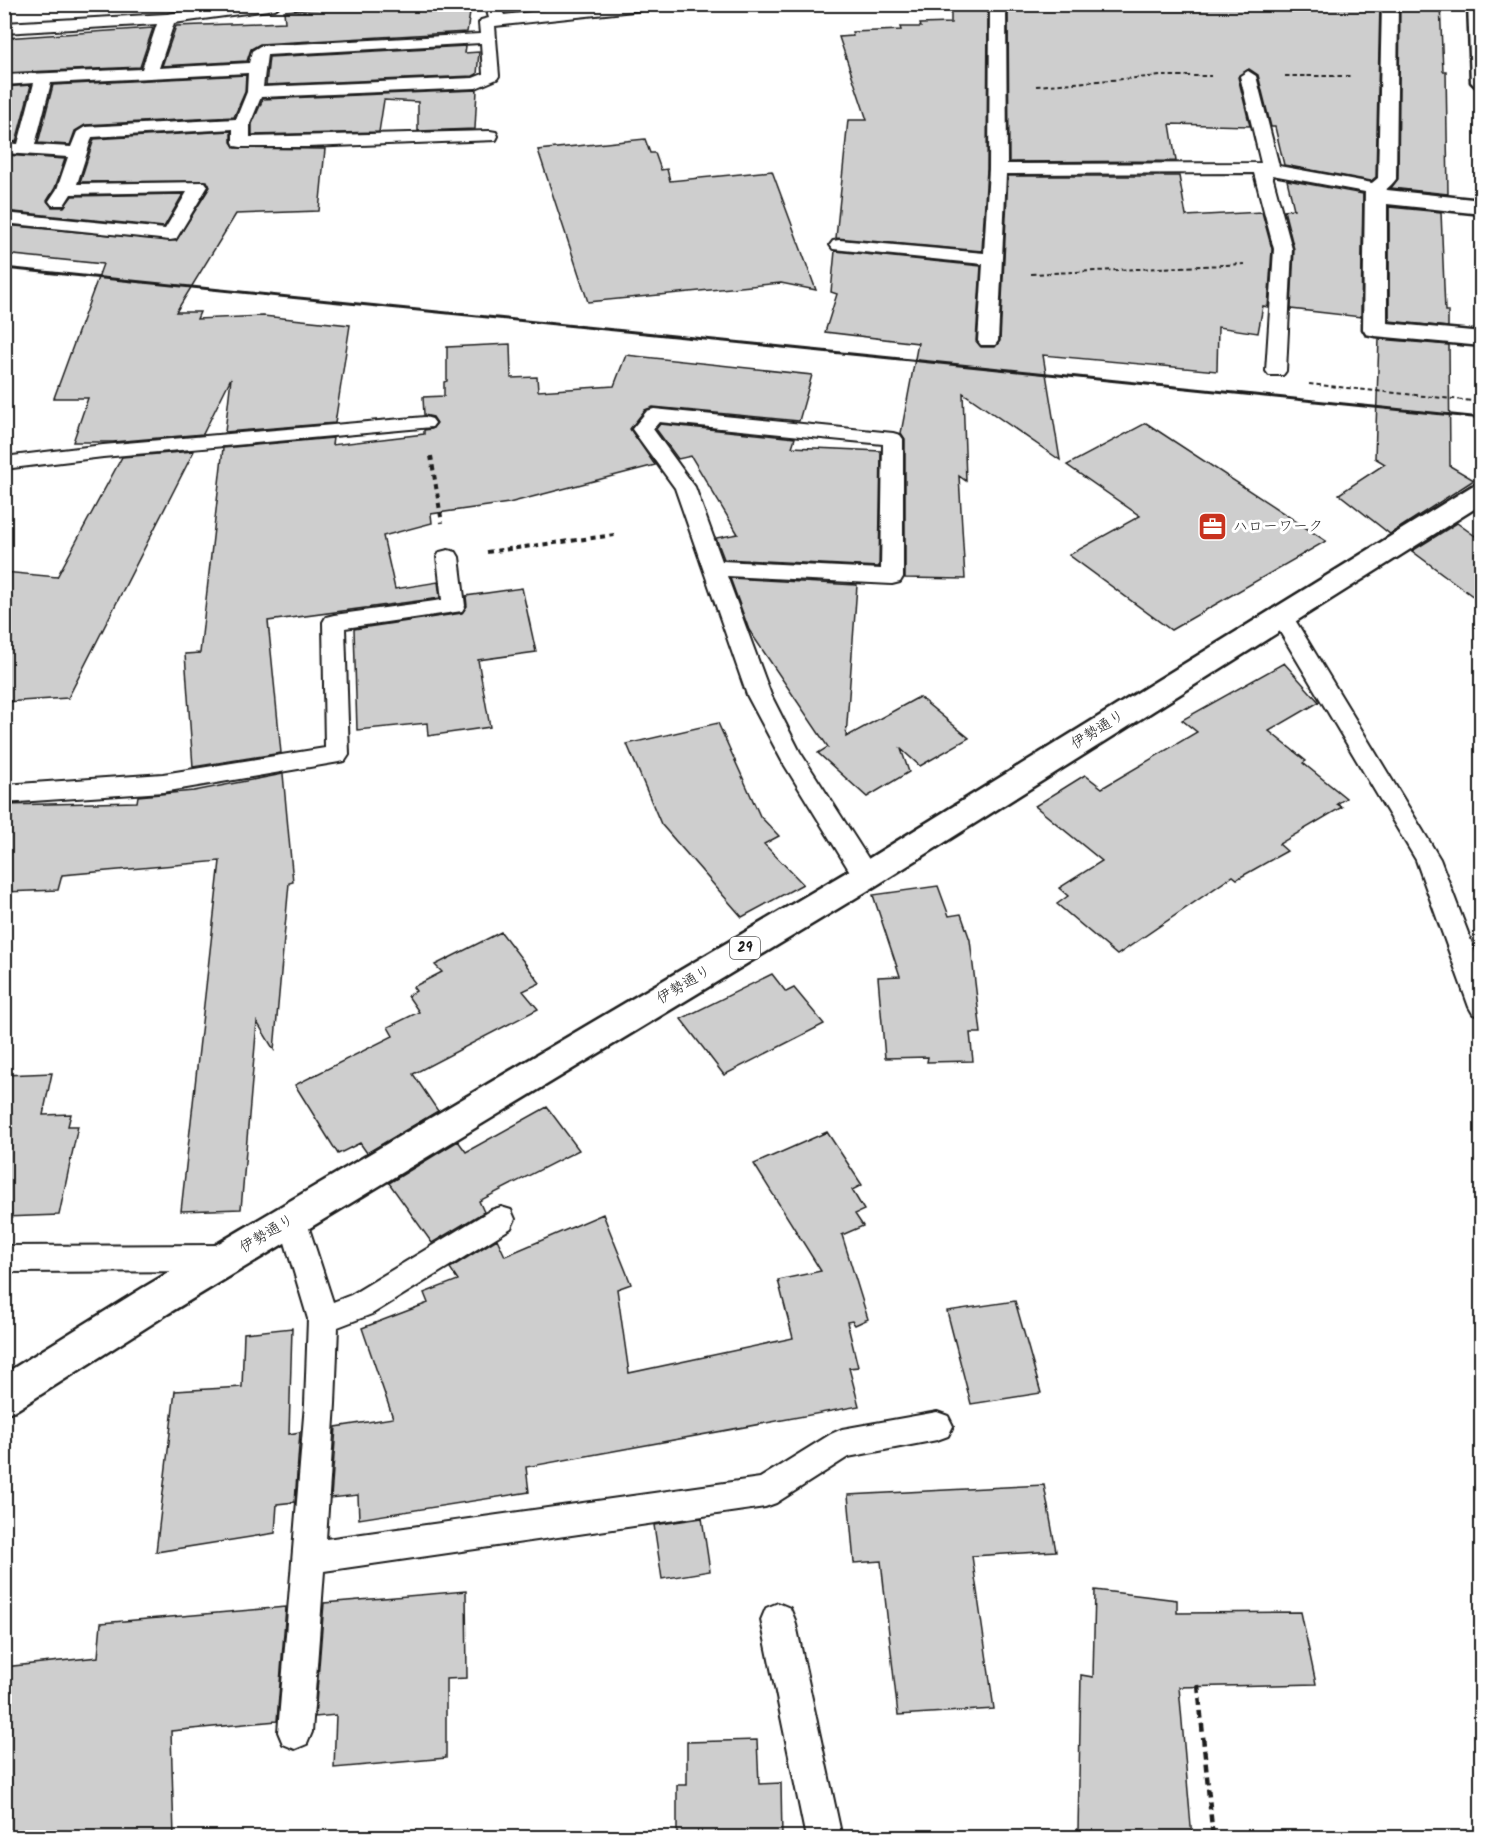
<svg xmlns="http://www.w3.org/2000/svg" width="1486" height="1842" viewBox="0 0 1486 1842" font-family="Kalam,'Klee One',sans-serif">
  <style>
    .building { fill: #cecece; stroke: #1c1c1c; stroke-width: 1.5 }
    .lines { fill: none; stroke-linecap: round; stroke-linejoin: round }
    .lane-casing { stroke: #1c1c1c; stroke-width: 4 }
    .street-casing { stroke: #1c1c1c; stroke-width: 5 }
    .primary-casing { stroke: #1c1c1c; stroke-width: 5 }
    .path-far2 { stroke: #1c1c1c; stroke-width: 2; stroke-dasharray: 4.5 3; stroke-linecap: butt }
    .path-far1 { stroke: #1c1c1c; stroke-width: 4; stroke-dasharray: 5 4.5; stroke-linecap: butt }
    .path { stroke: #1c1c1c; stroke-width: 4.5; stroke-dasharray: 8 5; stroke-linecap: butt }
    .lane { fill: #fff; fill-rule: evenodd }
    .street { fill: #fff; fill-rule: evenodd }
    .primary { fill: #fff; fill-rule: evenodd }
    .rail { stroke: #1c1c1c; stroke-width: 3 }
    .labels { text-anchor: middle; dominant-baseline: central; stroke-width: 6; stroke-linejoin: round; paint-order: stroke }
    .shield { fill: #fff; stroke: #606060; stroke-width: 1.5 }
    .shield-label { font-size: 14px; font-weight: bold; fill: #1c1c1c }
    .poi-label { font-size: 15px; fill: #1c1c1c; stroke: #fff; text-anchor: start }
    .street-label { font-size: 15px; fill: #1c1c1c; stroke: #fff }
  </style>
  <rect width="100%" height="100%" fill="#fff"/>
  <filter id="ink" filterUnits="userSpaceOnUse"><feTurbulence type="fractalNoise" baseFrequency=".0167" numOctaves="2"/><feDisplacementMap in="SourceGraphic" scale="12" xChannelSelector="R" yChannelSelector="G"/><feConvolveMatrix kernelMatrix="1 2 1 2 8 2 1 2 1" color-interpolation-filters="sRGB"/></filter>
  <g filter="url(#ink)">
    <path class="building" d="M 390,4 L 462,4 L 463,13 L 470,13 L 467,32 L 260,44 L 251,49 L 247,61 L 162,66 L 176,26 L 285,22 L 284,11 Z
      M 951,4 L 988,4 L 987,169 L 982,251 L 836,238 L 848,120 L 867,120 L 839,37 L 853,36 L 852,32 L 901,30 L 900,27 L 921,27 L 920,24 L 951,23 Z
      M 1008,4 L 1380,4 L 1376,177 L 1371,181 L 1284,165 L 1275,127 L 1271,127 L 1258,75 L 1249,69 L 1238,77 L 1250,126 L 1170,124 L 1176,161 L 1009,162 Z
      M 1400,4 L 1440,4 L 1443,71 L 1446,71 L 1448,194 L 1391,188 L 1398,179 Z
      M 153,28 L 140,67 L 4,73 L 4,38 Z
      M 466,46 L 465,53 L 479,52 L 477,74 L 473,76 L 266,85 L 269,57 Z
      M 246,75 L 245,92 L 234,117 L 85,125 L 75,131 L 70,145 L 38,143 L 53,85 Z
      M 31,85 L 16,142 L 4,141 L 4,87 Z
      M 477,90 L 475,129 L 418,131 L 418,102 L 384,100 L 379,132 L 252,135 L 252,124 L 263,99 Z
      M 231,131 L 231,142 L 235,148 L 325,149 L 319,211 L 236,214 L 176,312 L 200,312 L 197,319 L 263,316 L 350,325 L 335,423 L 225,432 L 231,378 L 203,434 L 113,442 L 73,442 L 88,398 L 54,398 L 103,264 L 4,254 L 4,225 L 176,241 L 210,187 L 207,181 L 80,182 L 94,139 Z
      M 645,139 L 650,153 L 655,153 L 661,170 L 667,169 L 670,181 L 772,171 L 816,290 L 781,283 L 588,302 L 538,150 Z
      M 4,155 L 65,159 L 55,188 L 47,201 L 52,207 L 64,207 L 72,196 L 183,194 L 164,227 L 4,211 Z
      M 1008,176 L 1179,176 L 1186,216 L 1262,212 L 1272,249 L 1268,307 L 1263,306 L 1258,333 L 1218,327 L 1217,371 L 1043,355 L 1060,460 L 963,393 L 966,481 L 959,476 L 965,579 L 905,578 L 905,439 L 901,433 L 918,343 L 825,332 L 837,294 L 831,292 L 835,251 L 981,266 L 976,341 L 981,347 L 995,347 L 1000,341 Z
      M 1287,180 L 1363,194 L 1361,317 L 1291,309 L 1294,249 L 1284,210 L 1294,209 Z
      M 1389,207 L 1441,212 L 1445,311 L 1448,311 L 1448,327 L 1389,321 Z
      M 1379,339 L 1449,345 L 1450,466 L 1474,480 L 1390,534 L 1339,494 L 1385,464 L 1375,458 Z
      M 510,344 L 511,378 L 537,377 L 538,391 L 614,386 L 626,355 L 812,375 L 799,421 L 653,407 L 645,410 L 630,429 L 655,465 L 509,503 L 431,514 L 432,523 L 383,536 L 395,589 L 438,582 L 440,598 L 268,621 L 281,753 L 193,767 L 185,654 L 200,653 L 223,448 L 333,438 L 332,445 L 424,434 L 424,430 L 432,429 L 437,423 L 433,417 L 424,415 L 423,397 L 444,396 L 444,382 L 447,381 L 447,347 Z
      M 1146,423 L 1326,541 L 1171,630 L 1069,555 L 1140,516 L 1067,465 Z
      M 660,424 L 795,438 L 792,447 L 881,451 L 879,567 L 724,559 L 716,538 L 738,534 L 691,456 L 678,459 L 656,429 Z
      M 194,451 L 68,698 L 4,702 L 4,572 L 57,577 L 122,457 Z
      M 1457,523 L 1482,541 L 1482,603 L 1412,551 Z
      M 730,578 L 857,585 L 846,737 L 919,697 L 969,738 L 920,766 L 901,749 L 909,772 L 867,797 L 818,753 L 828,747 L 749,630 Z
      M 522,588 L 536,652 L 478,660 L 490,727 L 428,736 L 427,723 L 357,730 L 354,629 L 462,613 L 467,606 L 466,596 Z
      M 1284,663 L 1319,702 L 1269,731 L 1306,761 L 1303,763 L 1346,798 L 1337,804 L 1342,807 L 1279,844 L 1287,851 L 1237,879 L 1233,876 L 1117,955 L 1057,904 L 1068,896 L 1059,888 L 1102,861 L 1035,806 L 1085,775 L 1102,788 L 1197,732 L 1182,720 Z
      M 718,723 L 760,816 L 779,836 L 764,844 L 803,884 L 742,917 L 661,824 L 627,744 Z
      M 283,774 L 293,882 L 289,883 L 274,1050 L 257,1022 L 241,1209 L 181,1211 L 220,861 L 62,875 L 58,890 L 4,892 L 4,805 L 137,802 L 138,796 L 194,791 Z
      M 938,886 L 949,916 L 961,914 L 970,940 L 981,1033 L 970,1033 L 973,1061 L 927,1062 L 928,1057 L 885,1058 L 878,977 L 900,976 L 873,895 Z
      M 501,932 L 540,983 L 523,991 L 538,1009 L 413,1074 L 438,1111 L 367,1153 L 360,1143 L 338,1154 L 295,1085 L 393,1036 L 388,1027 L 419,1012 L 408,996 L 416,991 L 413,987 L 442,972 L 435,965 Z
      M 772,974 L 786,992 L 794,988 L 824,1024 L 724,1075 L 681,1019 Z
      M 52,1073 L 43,1115 L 71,1114 L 68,1126 L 78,1126 L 59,1215 L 4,1217 L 4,1075 Z
      M 547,1107 L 579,1150 L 479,1201 L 484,1212 L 432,1243 L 389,1183 L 458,1141 L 466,1152 Z
      M 827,1132 L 862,1185 L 852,1190 L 864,1210 L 855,1214 L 863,1226 L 842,1235 L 868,1319 L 855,1325 L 852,1321 L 847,1322 L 858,1367 L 849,1368 L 859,1406 L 526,1467 L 529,1492 L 359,1519 L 358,1495 L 331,1498 L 336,1427 L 393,1418 L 362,1328 L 428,1303 L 424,1293 L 458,1280 L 450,1268 L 497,1239 L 505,1256 L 603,1214 L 631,1284 L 617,1289 L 629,1373 L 793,1338 L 778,1280 L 821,1271 L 754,1164 Z
      M 1015,1301 L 1041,1393 L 971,1404 L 947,1311 Z
      M 292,1328 L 289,1434 L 300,1432 L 295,1502 L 277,1504 L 275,1533 L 156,1552 L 175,1391 L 242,1387 L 244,1333 Z
      M 1044,1485 L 1056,1551 L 972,1556 L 994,1709 L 898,1715 L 881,1561 L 854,1563 L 848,1495 Z
      M 702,1518 L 710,1571 L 662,1579 L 654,1525 Z
      M 1095,1590 L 1177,1600 L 1177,1613 L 1301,1612 L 1316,1684 L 1179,1687 L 1192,1838 L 1078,1831 L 1081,1675 L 1093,1677 Z
      M 466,1591 L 467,1678 L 446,1679 L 446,1758 L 334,1768 L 336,1715 L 315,1717 L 324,1603 Z
      M 286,1607 L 277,1721 L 171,1731 L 174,1838 L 4,1838 L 4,1667 L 98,1657 L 101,1623 Z
      M 757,1740 L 759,1784 L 781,1783 L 782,1838 L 677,1838 L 677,1785 L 687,1785 L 687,1742 Z"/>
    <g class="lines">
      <defs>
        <path id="lane" d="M 238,4 L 282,4 L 275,9 L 174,23 L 159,68 L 249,63 L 252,51 L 260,46 L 480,34 L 479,23 L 481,20 L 489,18 L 485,4 L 499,4 L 504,15 L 602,4 L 659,4 L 652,9 L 495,26 L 499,76 L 497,79 L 476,88 L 261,97 L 250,124 L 250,137 L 490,131 L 496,132 L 498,136 L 496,140 L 307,147 L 241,147 L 235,146 L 233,142 L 233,129 L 92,137 L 77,184 L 205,182 L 208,186 L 176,239 L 170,240 L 4,223 L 4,213 L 165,229 L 187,192 L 71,194 L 64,205 L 52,205 L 49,201 L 57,189 L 68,157 L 4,153 L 4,143 L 18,144 L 34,83 L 4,85 L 4,75 L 142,69 L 157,24 L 4,33 L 4,23 L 167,14 ZM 481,43 L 483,74 L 473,78 L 263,87 L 267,55 ZM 248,73 L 247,92 L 236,119 L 85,127 L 77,132 L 71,147 L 35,145 L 51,83 Z
          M 990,4 L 1006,4 L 1007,164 L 1261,163 L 1240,76 L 1248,71 L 1256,76 L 1279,166 L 1372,183 L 1378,178 L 1382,4 L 1398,4 L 1396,179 C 1391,186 1384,192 1376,194 L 1272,175 L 1292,249 L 1286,371 L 1283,375 L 1269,375 L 1266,371 L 1274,249 L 1254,173 L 1006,174 L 998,341 L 995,345 L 981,345 L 978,341 L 983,264 L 833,249 L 830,245 L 833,241 L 839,240 L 984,253 L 989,169 Z
          M 654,409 L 893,433 L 900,435 L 903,439 L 903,577 L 900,582 L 892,584 L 727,576 L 771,695 L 800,752 L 875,869 L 879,876 L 875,883 L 866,885 L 857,883 L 782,761 L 747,695 L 675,488 L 632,429 L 647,411 ZM 659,422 L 883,444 L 881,569 L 722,561 L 695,487 L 653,429 Z
          M 425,417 L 432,419 L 435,423 L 432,427 L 103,457 L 4,469 L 4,457 L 103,445 Z
          M 448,550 L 456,552 L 459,557 L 465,606 L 462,611 L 345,628 L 349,755 L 345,761 L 163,792 L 4,803 L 4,785 L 163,774 L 325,748 L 323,622 L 326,617 L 334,615 L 442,600 L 437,557 L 440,552 Z
          M 1281,608 L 1289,610 L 1440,859 L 1482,970 L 1482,1017 L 1473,1014 L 1469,1007 L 1416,860 L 1270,615 L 1273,610 Z
          M 292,1207 L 302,1210 L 306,1219 L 333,1302 L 351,1295 L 491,1210 L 501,1207 L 511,1210 L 515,1219 L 511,1228 L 372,1314 L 338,1327 L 335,1404 L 326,1539 L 760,1478 L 831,1434 L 842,1429 L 937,1412 L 948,1416 L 953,1426 L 948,1436 L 937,1440 L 848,1457 L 776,1503 L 765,1507 L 324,1571 L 312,1732 L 307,1744 L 295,1749 L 283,1744 L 278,1732 L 305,1404 L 308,1319 L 278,1219 L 282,1210 Z
          M 228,1245 L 238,1249 L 243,1258 L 238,1267 L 228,1271 L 4,1272 L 4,1246 Z
          M 778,1603 L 790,1608 L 795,1620 L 842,1838 L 806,1838 L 761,1620 L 766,1608 Z"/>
        <path id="street" d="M 1468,4 L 1482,4 L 1482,88 L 1475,86 L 1471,82 Z
          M 1376,182 L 1384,184 L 1387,190 L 1482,200 L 1482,214 L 1387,204 L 1387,323 L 1482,332 L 1482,346 L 1375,336 L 1366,334 L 1363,329 L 1365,189 L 1368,184 Z"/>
        <path id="primary" d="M 1482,484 L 1482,504 L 877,885 L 169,1313 L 18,1409 L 4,1414 L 4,1374 L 141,1289 L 855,867 L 1472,486 Z"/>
      </defs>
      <use href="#lane" class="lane-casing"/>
      <use href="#street" class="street-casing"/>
      <use href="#primary" class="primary-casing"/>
      <path class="path-far2" d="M 1285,76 L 1352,76
        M 1036,86 L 1161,76 L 1211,76
        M 1031,274 L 1245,264
        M 1309,384 L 1482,402"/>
      <path class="path-far1" d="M 431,456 L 442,523
        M 487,552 L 615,535"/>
      <path class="path" d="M 1198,1685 L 1213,1838"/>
      <use href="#lane" class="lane"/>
      <use href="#street" class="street"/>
      <use href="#primary" class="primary"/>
      <path class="rail" d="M 4,268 L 1482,418"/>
    </g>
  </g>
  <defs>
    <symbol id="office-square" viewBox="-11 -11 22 22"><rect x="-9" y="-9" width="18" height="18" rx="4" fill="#c8321e" stroke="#fff"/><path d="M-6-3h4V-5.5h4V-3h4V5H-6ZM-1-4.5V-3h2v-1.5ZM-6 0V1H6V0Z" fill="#fff"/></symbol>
  </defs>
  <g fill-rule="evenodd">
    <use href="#office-square" x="1196" y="510" width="33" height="33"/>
  </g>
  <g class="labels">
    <rect class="shield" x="730" y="937" width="30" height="22" rx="4.5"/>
    <g class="shield-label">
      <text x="745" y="948">29</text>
    </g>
    <g class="poi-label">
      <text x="1233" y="527">ハローワーク</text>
    </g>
    <g class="street-label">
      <text transform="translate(1098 730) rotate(-32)">伊勢通り</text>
      <text transform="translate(684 985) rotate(-31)">伊勢通り</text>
      <text transform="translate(267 1234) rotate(-31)">伊勢通り</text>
    </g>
  </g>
  <rect width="1486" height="1842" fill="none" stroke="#fff" stroke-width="24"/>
  <rect x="12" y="12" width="1462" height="1818" fill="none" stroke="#1c1c1c" stroke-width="2" filter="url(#ink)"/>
</svg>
